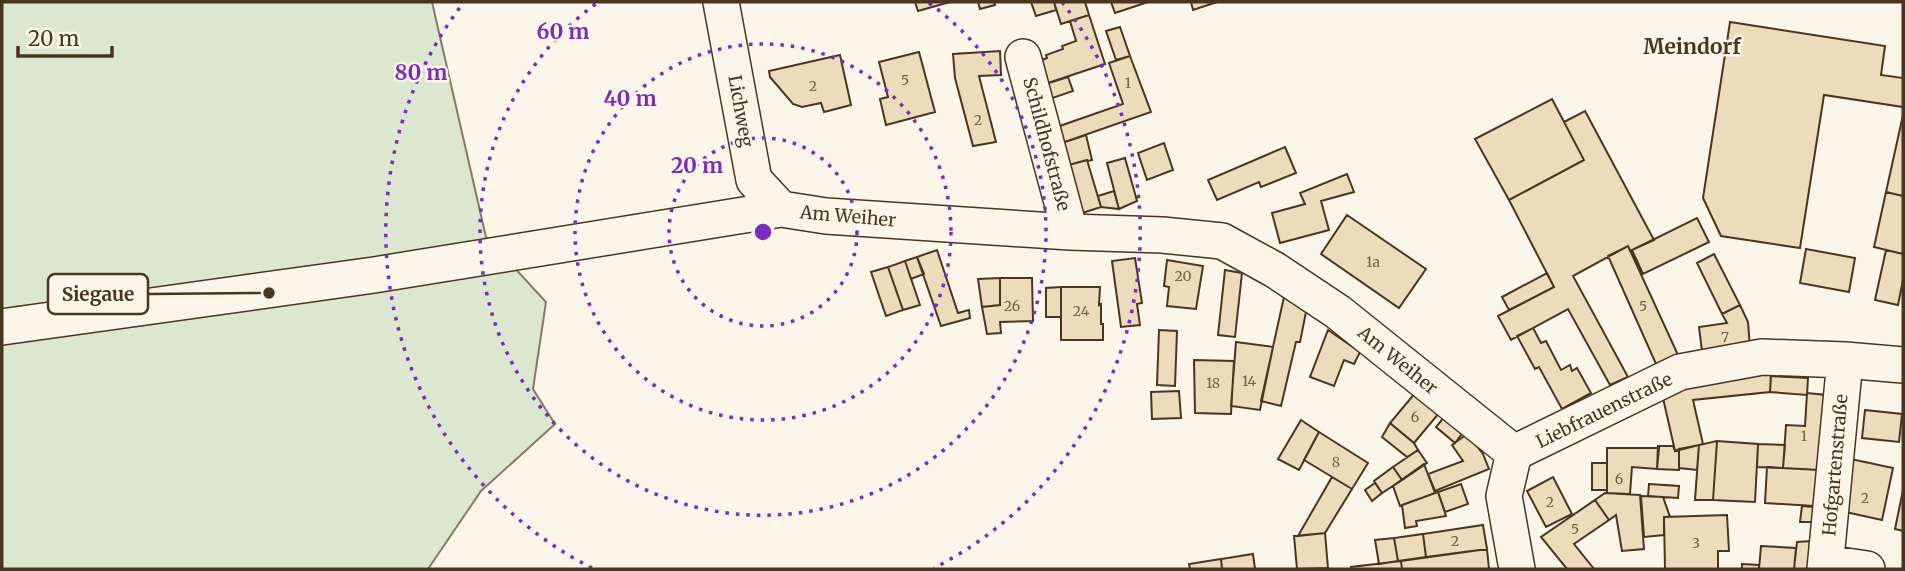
<svg xmlns="http://www.w3.org/2000/svg" width="1905" height="571" viewBox="0 0 1905 571" font-family="Merriweather,serif">
  <style>
    .green { fill: #dce7d0; stroke: #887966; stroke-width: 2 }
    .building { fill: #ecdcbc; stroke: #4a3520; stroke-width: 2 }
    .lines { fill: none; stroke-linecap: round; stroke-linejoin: round }
    .minor-casing { stroke: #4a3520; stroke-width: 38 }
    .minor { stroke: #fbf6e9; stroke-width: 35 }
    .ring { fill: none; stroke: #7b2cbf; stroke-width: 3.5; stroke-dasharray: 3.5 7 }
    .labels { text-anchor: middle; dominant-baseline: central; stroke-width: 5; stroke-linejoin: round; paint-order: stroke }
    .number-label { font-size: 14px; fill: #725f47 }
    .street-label { font-size: 18px; fill: #4a3520; stroke: #fbf6e9 }
    .quarter-label { font-size: 21px; font-weight: bold; fill: #4a3520; stroke: #fbf6e9 }
    .centre { fill: #7b2cbf; stroke: #fbf6e9; stroke-width: 3.5 }
    .ring-label { font-size: 21px; text-anchor: middle; font-weight: bold; fill: #7b2cbf; stroke: #fbf6e9; stroke-width: 5; stroke-linejoin: round; paint-order: stroke }
    .leader { fill: none; stroke: #4a3520; stroke-width: 2.5 }
    .callout-dot { fill: #4a3520; stroke: #fbf6e9; stroke-width: 2.5 }
    .callout { fill: #fbf6e9; stroke: #4a3520; stroke-width: 2.5 }
    .callout-label { font-size: 19px; text-anchor: middle; font-weight: bold; fill: #4a3520 }
  </style>
  <rect width="100%" height="100%" fill="#fbf6e9"/>
  <path class="green" d="M 2,2 L 432,2 L 486,237 L 546,302 L 533,389 L 555,424 L 481,491 L 428,569 L 2,569 Z"/>
  <path class="building" d="M 915,2 L 950,2 L 918,11 Z
    M 978,2 L 994,2 L 995,5 L 980,9 Z
    M 1031,2 L 1054,2 L 1056,10 L 1036,16 Z
    M 1054,2 L 1085,2 L 1089,15 L 1061,24 Z
    M 1111,2 L 1148,2 L 1115,13 Z
    M 1191,2 L 1217,2 L 1193,10 Z
    M 1089,15 L 1105,64 L 1039,86 L 1035,62 L 1047,58 L 1046,55 L 1063,49 L 1062,46 L 1076,41 L 1070,21 Z
    M 1730,22 L 1885,46 L 1881,75 L 1903,78 L 1903,107 L 1824,95 L 1800,248 L 1721,236 L 1703,198 Z
    M 1120,27 L 1130,56 L 1116,60 L 1106,31 Z
    M 1000,51 L 1001,75 L 979,76 L 996,142 L 973,146 L 955,78 L 953,54 Z
    M 919,52 L 935,112 L 886,125 L 880,99 L 888,97 L 879,62 Z
    M 840,55 L 851,105 L 824,112 L 821,103 L 802,107 L 793,104 L 770,77 L 769,71 Z
    M 1130,56 L 1151,112 L 1059,144 L 1054,128 L 1123,104 L 1109,63 Z
    M 1068,77 L 1073,91 L 1044,101 L 1039,86 Z
    M 1552,99 L 1584,160 L 1509,200 L 1475,139 Z
    M 1585,111 L 1654,240 L 1630,251 L 1628,246 L 1573,276 L 1628,377 L 1610,385 L 1568,309 L 1511,340 L 1498,316 L 1554,287 L 1509,200 L 1584,160 L 1564,122 Z
    M 1903,115 L 1903,196 L 1886,192 Z
    M 1086,135 L 1092,160 L 1088,161 L 1087,160 L 1065,166 L 1059,144 Z
    M 1164,143 L 1173,170 L 1147,180 L 1138,153 Z
    M 1285,147 L 1296,173 L 1261,187 L 1259,182 L 1217,200 L 1208,180 Z
    M 1125,158 L 1137,201 L 1119,209 L 1107,163 Z
    M 1087,160 L 1101,207 L 1079,214 L 1065,166 Z
    M 1347,174 L 1354,192 L 1321,201 L 1329,230 L 1280,243 L 1272,213 L 1305,204 L 1300,193 Z
    M 1114,191 L 1119,209 L 1101,207 L 1098,196 Z
    M 1886,192 L 1903,196 L 1903,254 L 1874,247 Z
    M 1347,215 L 1426,269 L 1399,308 L 1321,254 Z
    M 1697,218 L 1709,242 L 1643,274 L 1632,250 Z
    M 1628,246 L 1678,355 L 1656,364 L 1608,256 Z
    M 1806,249 L 1855,258 L 1849,292 L 1800,283 Z
    M 937,250 L 958,313 L 969,310 L 970,318 L 941,326 L 917,257 Z
    M 1886,250 L 1903,254 L 1903,280 L 1898,305 L 1875,300 Z
    M 1714,254 L 1740,305 L 1722,314 L 1697,263 Z
    M 917,257 L 924,274 L 911,279 L 905,261 Z
    M 1135,258 L 1142,303 L 1137,304 L 1140,325 L 1121,327 L 1112,261 Z
    M 1167,260 L 1203,266 L 1196,309 L 1167,306 L 1169,287 L 1164,286 Z
    M 905,261 L 920,305 L 903,310 L 888,267 Z
    M 888,267 L 903,310 L 886,316 L 871,272 Z
    M 1225,270 L 1242,273 L 1235,337 L 1218,335 Z
    M 1547,273 L 1554,287 L 1509,310 L 1502,297 Z
    M 1000,278 L 1032,278 L 1033,321 L 1000,322 L 1001,333 L 987,334 L 982,307 L 1000,305 Z
    M 1000,278 L 1000,305 L 982,307 L 978,279 Z
    M 1061,287 L 1100,287 L 1099,305 L 1101,304 L 1101,324 L 1103,324 L 1103,340 L 1061,340 Z
    M 1061,287 L 1061,317 L 1046,317 L 1046,288 Z
    M 1284,297 L 1306,312 L 1300,342 L 1296,342 L 1281,406 L 1261,401 Z
    M 1740,305 L 1748,322 L 1750,348 L 1702,351 L 1699,327 L 1727,323 L 1722,314 Z
    M 1533,328 L 1541,343 L 1546,341 L 1561,370 L 1570,365 L 1572,371 L 1577,368 L 1591,393 L 1562,409 L 1539,367 L 1535,369 L 1517,336 Z
    M 1159,330 L 1177,331 L 1175,386 L 1157,385 Z
    M 1328,330 L 1360,352 L 1354,364 L 1344,360 L 1334,386 L 1310,377 Z
    M 1236,342 L 1273,347 L 1260,410 L 1231,406 Z
    M 1194,360 L 1234,361 L 1231,414 L 1195,413 Z
    M 1771,372 L 1770,392 L 1693,400 L 1703,444 L 1675,451 L 1663,398 L 1699,381 Z
    M 1771,376 L 1808,378 L 1807,395 L 1770,392 Z
    M 1179,391 L 1181,418 L 1152,419 L 1151,392 Z
    M 1416,392 L 1440,412 L 1414,443 L 1390,423 Z
    M 1807,393 L 1826,395 L 1819,470 L 1783,468 L 1786,425 L 1805,426 Z
    M 1865,410 L 1902,414 L 1899,442 L 1862,438 Z
    M 1445,416 L 1464,431 L 1455,443 L 1436,427 Z
    M 1301,420 L 1319,432 L 1299,470 L 1278,459 Z
    M 1390,423 L 1414,443 L 1418,450 L 1407,457 L 1382,437 Z
    M 1319,432 L 1368,463 L 1352,489 L 1304,460 Z
    M 1467,434 L 1483,454 L 1489,469 L 1435,491 L 1428,474 L 1463,461 L 1452,445 Z
    M 1717,441 L 1758,444 L 1755,502 L 1713,500 Z
    M 1717,441 L 1713,500 L 1695,500 L 1699,445 Z
    M 1758,444 L 1785,445 L 1783,468 L 1757,467 Z
    M 1699,445 L 1697,470 L 1679,468 L 1679,449 Z
    M 1658,446 L 1673,446 L 1675,451 L 1679,449 L 1679,470 L 1657,469 Z
    M 1607,448 L 1659,448 L 1657,469 L 1632,467 L 1630,494 L 1607,493 Z
    M 1418,450 L 1427,463 L 1402,480 L 1393,467 Z
    M 1846,458 L 1893,468 L 1882,520 L 1841,511 Z
    M 1592,463 L 1607,463 L 1607,490 L 1592,490 Z
    M 1424,464 L 1435,493 L 1400,506 L 1393,486 Z
    M 1393,467 L 1402,480 L 1382,493 L 1374,481 Z
    M 1767,467 L 1819,470 L 1814,506 L 1765,503 Z
    M 1332,477 L 1352,489 L 1325,533 L 1298,536 Z
    M 1553,477 L 1572,514 L 1546,527 L 1527,491 Z
    M 1375,483 L 1382,493 L 1372,501 L 1365,490 Z
    M 1461,484 L 1468,504 L 1445,512 L 1438,492 Z
    M 1649,484 L 1679,486 L 1678,498 L 1648,496 Z
    M 1903,490 L 1903,531 L 1895,529 Z
    M 1438,492 L 1446,516 L 1416,521 L 1417,526 L 1405,528 L 1402,505 Z
    M 1605,493 L 1640,495 L 1644,549 L 1622,551 L 1616,515 L 1609,520 L 1595,500 Z
    M 1641,496 L 1663,497 L 1670,517 L 1664,517 L 1664,535 L 1644,537 Z
    M 1595,500 L 1609,520 L 1574,544 L 1594,569 L 1567,569 L 1541,537 Z
    M 1802,506 L 1814,507 L 1812,522 L 1800,522 Z
    M 1727,515 L 1729,551 L 1718,551 L 1718,569 L 1665,569 L 1664,517 Z
    M 1483,525 L 1487,549 L 1426,557 L 1423,534 Z
    M 1325,533 L 1328,568 L 1297,569 L 1294,536 Z
    M 1423,534 L 1426,557 L 1398,561 L 1394,538 Z
    M 1394,538 L 1398,561 L 1379,564 L 1375,540 Z
    M 1811,541 L 1808,569 L 1794,569 L 1797,542 Z
    M 1761,546 L 1796,548 L 1794,569 L 1759,569 Z
    M 1487,549 L 1489,569 L 1402,569 L 1401,561 Z
    M 1253,554 L 1255,569 L 1222,569 L 1221,559 Z
    M 1221,559 L 1222,569 L 1190,569 L 1189,564 Z
    M 1401,561 L 1402,569 L 1351,569 L 1351,567 Z
    M 1742,564 L 1759,565 L 1759,569 L 1742,569 Z"/>
  <g class="lines">
    <defs>
      <path id="minor" d="M 721,2 L 754,180 L 781,209
        M 1023,57 L 1070,232
        M 2,327 L 374,275 L 781,209 L 826,216 L 1070,232 L 1162,235 L 1222,241 L 1275,270 L 1338,312 L 1514,453
        M 1514,453 L 1680,372 L 1762,357 L 1845,360 L 1903,365
        M 1514,453 L 1504,496 L 1517,569
        M 1826,563 L 1867,569
        M 1825,569 L 1845,360"/>
    </defs>
    <use href="#minor" class="minor-casing"/>
    <use href="#minor" class="minor"/>
  </g>
  <g class="ring">
    <circle cx="763" cy="232" r="94"/>
    <circle cx="763" cy="232" r="188"/>
    <path d="M929 3A283 283 0 1 1 597 3"/>
    <path d="M592 568A377 377 0 0 1 464 2M1062 2A377 377 0 0 1 934 568"/>
  </g>
  <g class="labels">
    <g class="number-label">
      <text x="905" y="80">5</text>
      <text x="1128" y="83">1</text>
      <text x="813" y="86">2</text>
      <text x="978" y="120">2</text>
      <text x="1373" y="262">1a</text>
      <text x="1183" y="276">20</text>
      <text x="1012" y="306">26</text>
      <text x="1643" y="306">5</text>
      <text x="1081" y="311">24</text>
      <text x="1725" y="337">7</text>
      <text x="1249" y="381">14</text>
      <text x="1213" y="383">18</text>
      <text x="1415" y="417">6</text>
      <text x="1804" y="436">1</text>
      <text x="1336" y="462">8</text>
      <text x="1619" y="479">6</text>
      <text x="1865" y="498">2</text>
      <text x="1550" y="502">2</text>
      <text x="1575" y="529">5</text>
      <text x="1455" y="541">2</text>
      <text x="1696" y="543">3</text>
    </g>
    <g class="street-label">
      <text transform="translate(741 111) rotate(80)">Lichweg</text>
      <text transform="translate(1047 144) rotate(75)">Schildhofstraße</text>
      <text transform="translate(848 216) rotate(5)">Am Weiher</text>
      <text transform="translate(1398 360) rotate(39)">Am Weiher</text>
      <text transform="translate(1604 410) rotate(-26)">Liebfrauenstraße</text>
      <text transform="translate(1835 465) rotate(-85)">Hofgartenstraße</text>
    </g>
    <g class="quarter-label">
      <text x="1692" y="46">Meindorf</text>
    </g>
  </g>
  <circle cx="763" cy="232" r="10" class="centre"/>
  <g class="ring-label">
    <text x="563" y="39">60 m</text>
    <text x="421" y="80">80 m</text>
    <text x="630" y="106">40 m</text>
    <text x="697" y="173">20 m</text>
  </g>
  <path class="leader" d="M269 293L148 294"/>
  <circle class="callout-dot" cx="269" cy="293" r="7"/>
  <rect class="callout" x="48" y="274" width="100" height="40" rx="7"/>
  <g class="callout-label">
    <text x="98" y="301">Siegaue</text>
  </g>
  <rect width="1905" height="571" fill="none" stroke="#4a3520" stroke-width="7"/>
  <path d="M18 46v10h94v-10" fill="none" stroke="#4a3520" stroke-width="3.5"/>
  <text x="28" y="46" font-size="21" fill="#4a3520" stroke="#fbf6e9" stroke-width="5" paint-order="stroke">20 m</text>
</svg>
